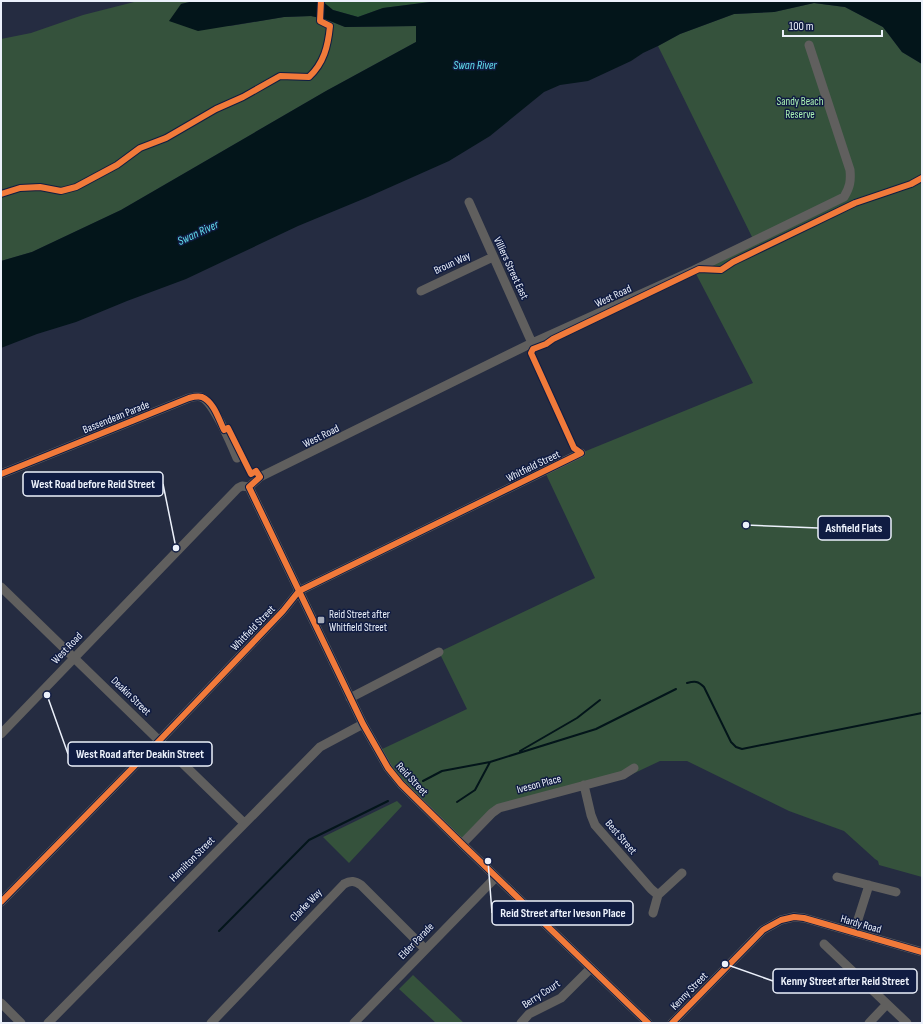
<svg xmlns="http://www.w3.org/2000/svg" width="923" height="1024" viewBox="0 0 923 1024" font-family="'Sofia Sans Condensed',sans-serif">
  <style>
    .green { fill: #35523c }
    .forest { fill: #2b5335 }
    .water { fill: #03151a }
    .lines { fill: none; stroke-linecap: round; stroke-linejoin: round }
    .stream { stroke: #03151a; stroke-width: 2 }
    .minor { stroke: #605f5e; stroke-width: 9 }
    .cycleway-casing { stroke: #101c42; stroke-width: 8 }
    .cycleway { stroke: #f17a3a; stroke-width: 6 }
    .poi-dot { fill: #a6acba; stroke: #101c42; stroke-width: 1.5 }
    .labels { text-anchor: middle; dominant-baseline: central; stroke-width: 3; stroke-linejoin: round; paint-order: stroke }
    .park-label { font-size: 11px; fill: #abf2b3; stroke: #101c42 }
    .street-label { font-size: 11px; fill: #ecf1fb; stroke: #101c42 }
    .poi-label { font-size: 11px; fill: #ecf1fb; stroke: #101c42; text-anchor: start }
    .water-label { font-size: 12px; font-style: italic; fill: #62dded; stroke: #101c42 }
    .leader { fill: none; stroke: #ecf1fb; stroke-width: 1.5 }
    .callout-dot { fill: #ecf1fb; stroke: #101c42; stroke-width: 1.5 }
    .callout { fill: #101c42; stroke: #ecf1fb; stroke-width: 1.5 }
    .callout-label { font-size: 12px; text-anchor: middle; font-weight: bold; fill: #ecf1fb }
  </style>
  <rect width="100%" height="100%" fill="#252c41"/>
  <path class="green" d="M 138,1 L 194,1 L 181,4 L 230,26 L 284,17 L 311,16 L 325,19 L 345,27 L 416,26 L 416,42 L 326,91 L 121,210 L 32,252 L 1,261 L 1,39 L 31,33 L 83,15 Z
    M 814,3 L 845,7 L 883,27 L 902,52 L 922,64 L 922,877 L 879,865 L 878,861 L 875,859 L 844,831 L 789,811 L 687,761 L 660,761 L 624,778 L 505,807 L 464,845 L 401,784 L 378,751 L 467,709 L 439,652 L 595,578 L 545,472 L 581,453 L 753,383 L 694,270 L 754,241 L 658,46 L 680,34 L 734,14 L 774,12 Z
    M 397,801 L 402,806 L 349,863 L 323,837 Z
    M 413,975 L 464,1023 L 436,1023 L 399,989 Z"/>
  <path class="forest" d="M 322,1 L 438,1 L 383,8 L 358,17 L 333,10 Z"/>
  <path class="water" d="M 194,1 L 322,1 L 333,10 L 358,17 L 383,8 L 438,1 L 922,1 L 922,64 L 902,52 L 883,27 L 845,7 L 814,3 L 774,12 L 734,14 L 680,34 L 658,46 L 643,53 L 631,61 L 588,81 L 560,85 L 544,92 L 490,136 L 449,161 L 368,197 L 298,226 L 186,279 L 127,301 L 76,322 L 37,334 L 1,348 L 1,261 L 32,252 L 121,210 L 326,91 L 416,42 L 416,26 L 345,27 L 325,19 L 311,16 L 284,17 L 198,31 L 169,21 L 181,4 Z"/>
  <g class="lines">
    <path class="stream" d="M 687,683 C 695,681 698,681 704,687 L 731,742 L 736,747 L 742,749 L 922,713
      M 520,751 L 577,718 L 600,700
      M 423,781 L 442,771 L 490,762 L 596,729 L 676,689
      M 457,802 L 475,790 L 490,762
      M 219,931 L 309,840 L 388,801"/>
    <path class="minor" d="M 469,202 L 532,343
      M 421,291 L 493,257
      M 1,474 L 189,398 C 193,397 198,396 201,397 C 213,401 232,446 237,458
      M 249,487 L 363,724 L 388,768 L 401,784 L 462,844 L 648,1023
      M 1,587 L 244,823
      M 350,698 L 439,652
      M 1,734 L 238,488 L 242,486 L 249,487 L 260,477 L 532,343 L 694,270 L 844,197 C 850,187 851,181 850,170 L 809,45
      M 584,785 L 591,815 L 595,825 L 651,889 L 658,895 L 653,913
      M 462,844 L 492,813 L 499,808 L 623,775 L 634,768
      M 837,877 L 896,892
      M 658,895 L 682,873
      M 1,902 L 159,741 L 283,611 L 299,591 L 581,453
      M 854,932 L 869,885
      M 824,944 L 907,1023
      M 1,1003 L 21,1023
      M 48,1023 L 320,747 L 363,724
      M 211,1023 L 344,884 C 351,880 355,881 361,885 L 425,949
      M 354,1023 L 496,877
      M 521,1023 L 529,1014 L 561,998 L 591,968
      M 672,1023 L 763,930 L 781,920 L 794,917 L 804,918 L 922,952
      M 869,1023 L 887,1004"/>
    <defs>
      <path id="cycleway" d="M 1,194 L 20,188 L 40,187 L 61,191 L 76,187 L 117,165 L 140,148 L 166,138 L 216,109 L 243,97 L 280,76 L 309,77 C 324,63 328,46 330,26 L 320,21 L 321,1
        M 1,474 L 189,398 C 193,397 198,396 202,397 C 214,402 219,420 224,430 L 228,428 L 251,474 L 256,471 L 260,477 L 249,487 L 363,724 L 388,768 L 401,784 L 462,844 L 648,1023
        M 1,902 L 159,741 L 283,611 L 299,591 L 581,453 L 574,448 L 531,353 L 533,349 L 546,344 L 553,339 L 699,269 L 721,270 L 733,262 L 855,203 L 911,184 L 922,178
        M 672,1023 L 763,930 L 781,920 L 794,917 L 804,918 L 922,952"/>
    </defs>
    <use href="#cycleway" class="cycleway-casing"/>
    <use href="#cycleway" class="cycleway"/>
  </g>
  <rect class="poi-dot" x="317" y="616" width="8" height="8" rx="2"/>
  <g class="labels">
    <g class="park-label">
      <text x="800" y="101">Sandy Beach<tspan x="800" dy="13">Reserve</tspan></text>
    </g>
    <g class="street-label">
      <text transform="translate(452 263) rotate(-25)">Broun Way</text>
      <text transform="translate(511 268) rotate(65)">Villiers Street East</text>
      <text transform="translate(613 296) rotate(-25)">West Road</text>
      <text transform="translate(116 417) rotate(-22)">Bassendean Parade</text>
      <text transform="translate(321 436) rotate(-26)">West Road</text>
      <text transform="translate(533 466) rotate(-26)">Whitfield Street</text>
      <text transform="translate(253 628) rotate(-46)">Whitfield Street</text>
      <text transform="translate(67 648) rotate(-46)">West Road</text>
      <text transform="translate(131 696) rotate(44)">Deakin Street</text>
      <text transform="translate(412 779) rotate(47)">Reid Street</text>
      <text transform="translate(539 784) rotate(-15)">Iveson Place</text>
      <text transform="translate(621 837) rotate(49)">Best Street</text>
      <text transform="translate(192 859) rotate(-45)">Hamilton Street</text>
      <text transform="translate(306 905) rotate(-46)">Clarke Way</text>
      <text transform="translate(861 924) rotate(16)">Hardy Road</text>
      <text transform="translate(416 941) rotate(-46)">Elder Parade</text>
      <text transform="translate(689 991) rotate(-46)">Kenny Street</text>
      <text transform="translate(541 994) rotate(-33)">Berry Court</text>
    </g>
    <g class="poi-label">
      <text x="329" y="614">Reid Street after<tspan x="329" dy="13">Whitfield Street</tspan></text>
    </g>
    <g class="water-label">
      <text x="475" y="65">Swan River</text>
      <text transform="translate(198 233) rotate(-25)">Swan River</text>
    </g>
  </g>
  <path class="leader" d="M176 548L163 484M746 525L818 528M47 695L68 754M488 861L492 913M725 964L773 981"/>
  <g class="callout-dot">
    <circle cx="176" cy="548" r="4"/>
    <circle cx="746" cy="525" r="4"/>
    <circle cx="47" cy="695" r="4"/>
    <circle cx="488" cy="861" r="4"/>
    <circle cx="725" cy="964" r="4"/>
  </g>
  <g class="callout">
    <rect x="23" y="472" width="140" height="24" rx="4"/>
    <rect x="818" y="516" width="73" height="24" rx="4"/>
    <rect x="68" y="742" width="144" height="24" rx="4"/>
    <rect x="492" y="901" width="141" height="24" rx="4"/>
    <rect x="773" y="969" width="144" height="24" rx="4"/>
  </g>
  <g class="callout-label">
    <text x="93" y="488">West Road before Reid Street</text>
    <text x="854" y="532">Ashfield Flats</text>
    <text x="140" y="758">West Road after Deakin Street</text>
    <text x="563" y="917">Reid Street after Iveson Place</text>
    <text x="845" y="985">Kenny Street after Reid Street</text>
  </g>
  <rect width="923" height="1024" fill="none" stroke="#ecf1fb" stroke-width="4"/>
  <path d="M783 30v6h99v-6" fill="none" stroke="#ecf1fb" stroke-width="2"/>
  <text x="789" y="30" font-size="12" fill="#ecf1fb" stroke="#101c42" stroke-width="3" paint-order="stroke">100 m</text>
</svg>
